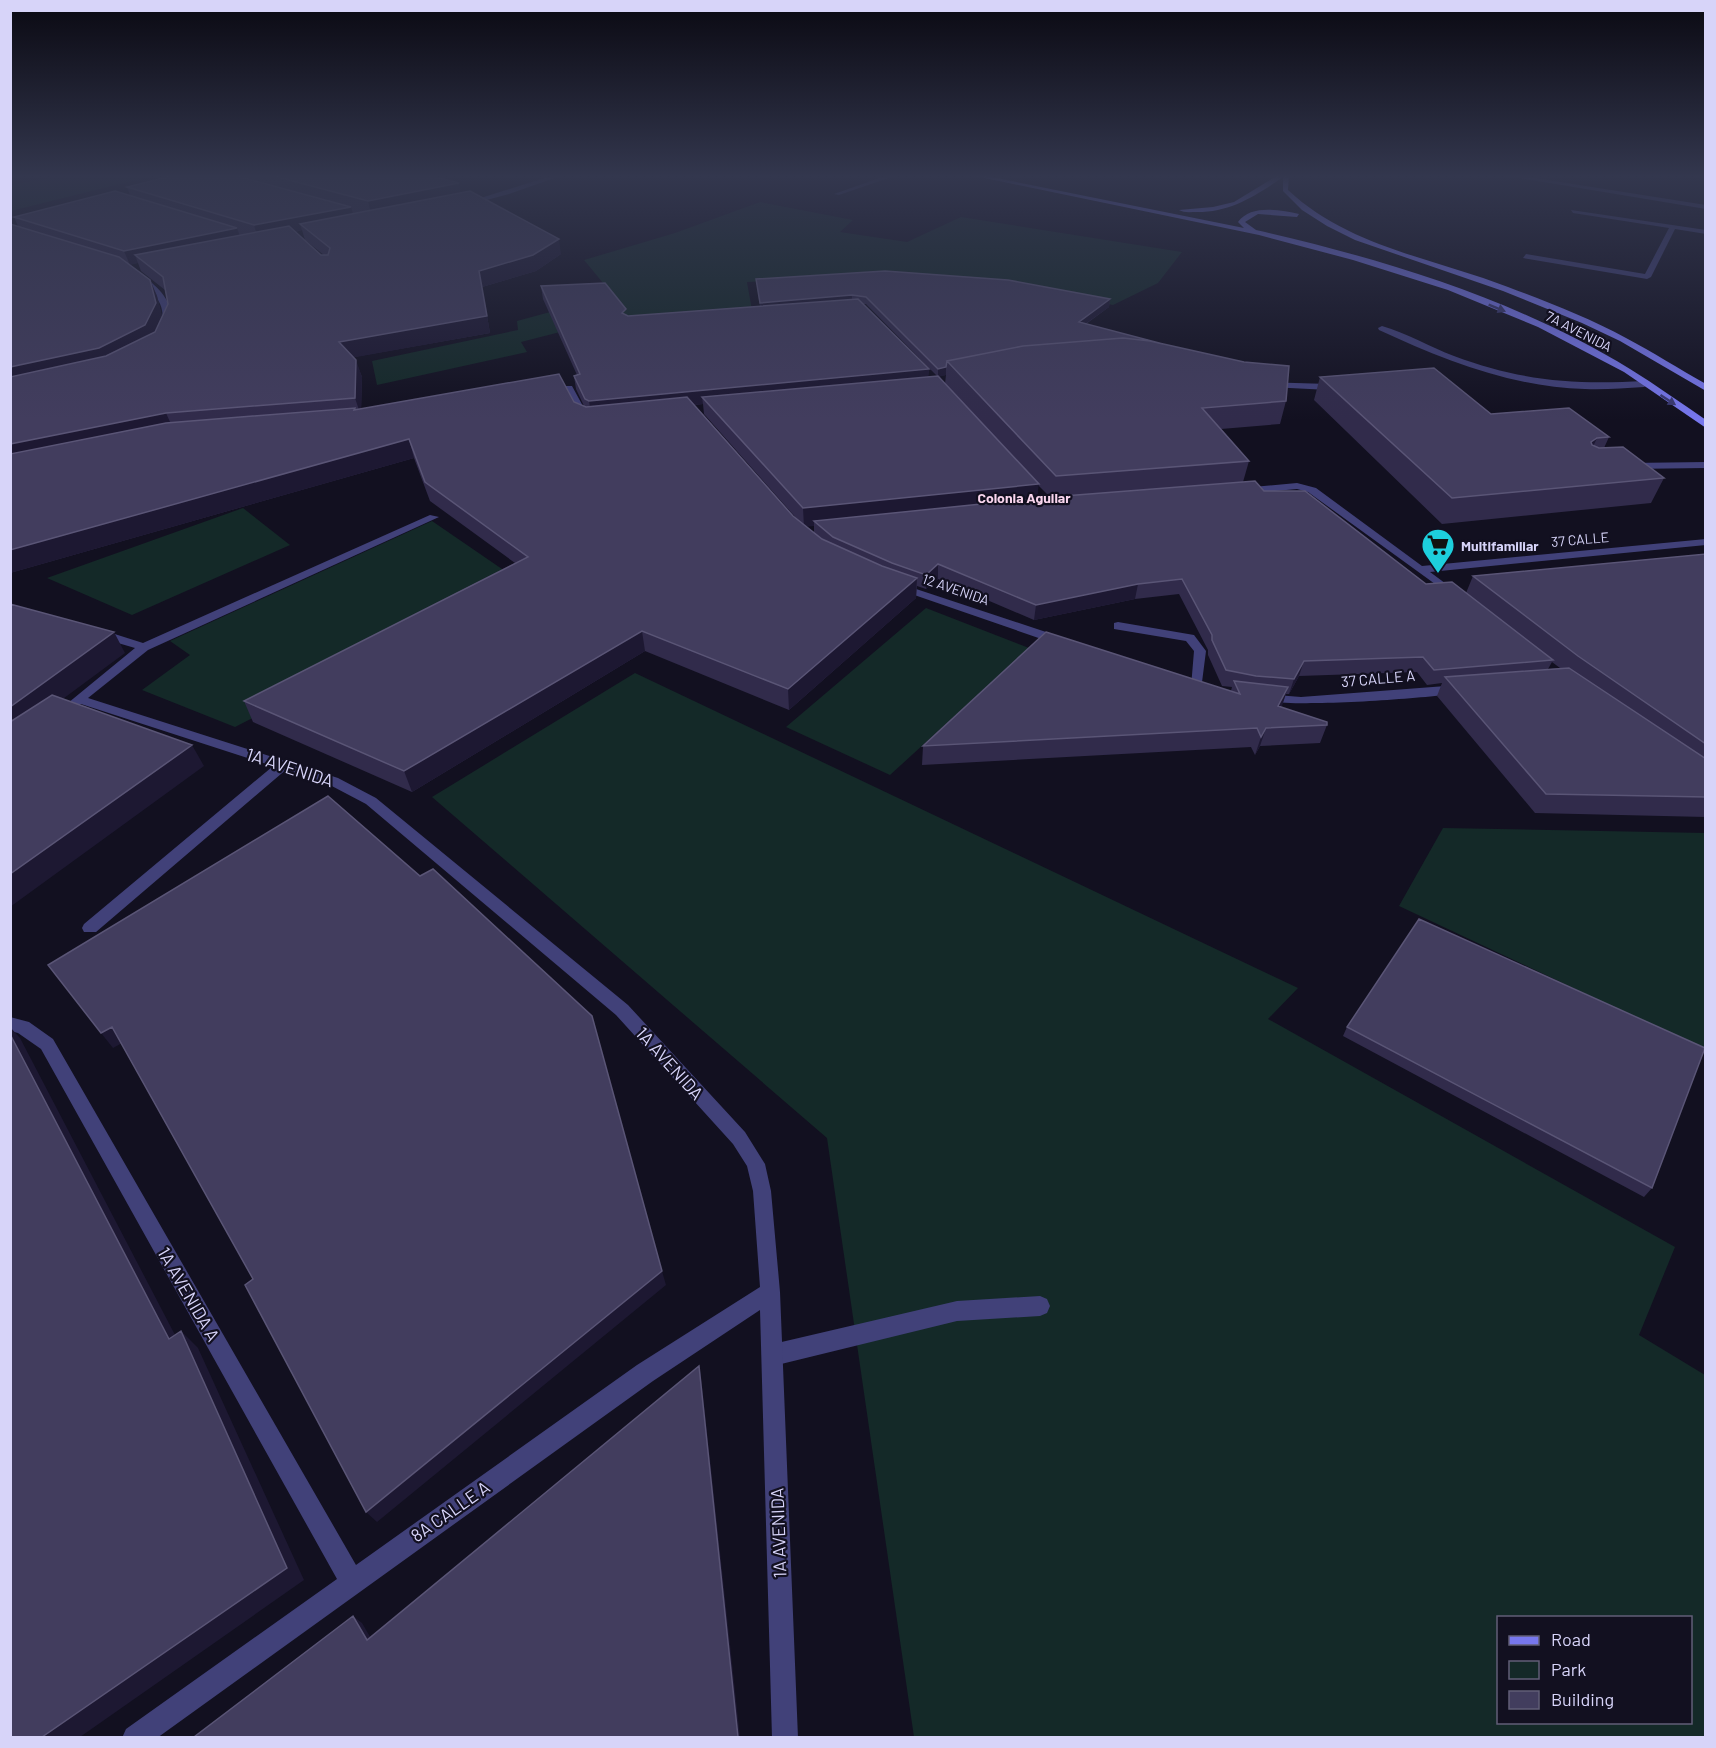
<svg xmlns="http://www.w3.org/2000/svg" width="1716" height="1748" viewBox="0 0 1716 1748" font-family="Barlow,sans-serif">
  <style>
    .green { fill: #142928; fill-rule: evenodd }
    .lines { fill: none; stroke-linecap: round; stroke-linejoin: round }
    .service { fill: #414179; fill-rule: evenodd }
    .minor { fill: #414179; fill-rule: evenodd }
    .tertiary { fill: #414179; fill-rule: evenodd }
    .secondary { fill: #7777ed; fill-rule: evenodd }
    .wall { fill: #312b4b; fill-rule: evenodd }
    .shaded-wall { fill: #1d1832 }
    .building { fill: #423d5e; stroke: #5a5576; stroke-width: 1.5 }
    .oneway { fill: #3a3972 }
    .labels { text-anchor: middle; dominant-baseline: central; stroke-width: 4.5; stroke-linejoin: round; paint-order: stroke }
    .far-street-label { font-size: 14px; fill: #d7d4f9; stroke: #121020 }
    .far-neighbourhood-label { font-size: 14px; font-weight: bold; fill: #fad6ee; stroke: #121020 }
    .far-poi-label { font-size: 14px; font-weight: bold; fill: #d7d4f9; stroke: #121020; text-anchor: start }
    .street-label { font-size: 15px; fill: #d7d4f9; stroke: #121020 }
    .near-street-label { font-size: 18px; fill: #d7d4f9; stroke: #121020 }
  </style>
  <rect width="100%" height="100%" fill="#121020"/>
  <path class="green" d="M 62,175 L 156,175 L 11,211 L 11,185 Z
    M 760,202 L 853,220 L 840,232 L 907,242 L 961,217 L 1182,252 L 1158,283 L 1113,305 L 1009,285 L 892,275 L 747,282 L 752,310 L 568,330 L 521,342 L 527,352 L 377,385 L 372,361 L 518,330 L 517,321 L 613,295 L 584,260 L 675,233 Z
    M 243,508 L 290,545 L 132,615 L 47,578 Z
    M 432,521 L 521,582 L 235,727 L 142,690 L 190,655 L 170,641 Z
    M 926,608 L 1029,648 L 890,775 L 786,727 Z
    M 635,673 L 1298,988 L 1268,1019 L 1675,1247 L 1639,1335 L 1705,1375 L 1705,1737 L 914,1737 L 827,1138 L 432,797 ZM 1498,1618 L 1690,1618 L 1690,1722 L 1498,1722 Z
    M 1443,828 L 1705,833 L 1705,1050 L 1399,906 Z"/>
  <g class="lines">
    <path class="service" d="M 888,175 L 897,175 L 839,195 L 834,194 Z
      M 1571,210 L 1706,230 L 1706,234 L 1675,229 L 1651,277 L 1647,279 L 1523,258 L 1526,254 L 1645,274 L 1669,228 L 1573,213 Z
      M 1382,326 C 1407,333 1430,347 1454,356 C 1521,381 1574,385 1644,381 L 1648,384 L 1644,387 C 1624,388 1604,390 1585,389 C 1512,387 1444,360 1379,330 L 1378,328 Z
      M 1118,622 L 1194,635 L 1206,651 L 1201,690 L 1197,691 L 1191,687 L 1194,651 L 1186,641 L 1114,629 L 1114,623 Z
      M 283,761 L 288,762 L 290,765 L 288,768 L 96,932 L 84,932 L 82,928 L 84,924 L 278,762 Z
      M 1040,1296 L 1047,1299 L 1050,1306 L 1047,1313 L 1040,1316 L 957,1321 L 773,1366 L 766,1362 L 762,1355 L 766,1348 L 773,1344 L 957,1301 Z"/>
    <path class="minor" d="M 554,175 L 563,175 L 509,194 L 468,205 L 465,203 Z
      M 135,274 L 141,274 C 159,288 179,305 168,330 L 161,328 C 168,304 153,291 135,278 Z
      M 1266,382 L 1329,384 L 1333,387 L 1329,390 L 1269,387 L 1266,386 Z
      M 545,386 L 572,386 L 590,419 L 588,421 L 582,421 L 566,391 L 548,391 L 544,388 Z
      M 1706,462 L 1706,468 L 1629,469 L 1624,466 L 1629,463 Z
      M 1297,483 L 1316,488 L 1422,566 L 1706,539 L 1706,545 L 1430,572 L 1457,592 L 1459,594 L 1453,597 L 1308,492 L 1297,489 L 1242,494 L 1237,491 L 1242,488 Z
      M 430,515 L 439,517 L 148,650 L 88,698 L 338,778 L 376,798 L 628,1005 L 745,1132 L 765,1164 L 771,1191 L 780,1292 L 798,1738 L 772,1738 L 760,1310 L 653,1381 L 157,1738 L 122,1738 L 126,1729 L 337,1579 L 41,1049 L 18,1033 L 10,1031 L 10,1017 L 29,1022 L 53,1039 L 356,1565 L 637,1365 L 760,1287 L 753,1191 L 747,1166 L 733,1144 L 616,1015 L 366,804 L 328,784 L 81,704 L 74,707 L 68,703 L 135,648 L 94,636 L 94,630 L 102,630 L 143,643 Z
      M 898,583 L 1064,638 L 1066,641 L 1060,645 L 1056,644 L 894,588 L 894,584 Z
      M 1459,685 L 1465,689 L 1463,692 C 1439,698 1271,710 1259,698 L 1265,694 L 1301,697 Z"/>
    <path class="tertiary" d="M 1502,175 L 1516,175 L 1706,205 L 1706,209 Z"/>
    <path class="secondary" d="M 970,175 L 982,175 L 1244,228 L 1238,222 C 1251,204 1280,210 1299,214 L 1297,217 L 1258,214 L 1245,222 L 1256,230 C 1384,259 1518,300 1630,369 C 1656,385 1681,403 1706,420 L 1706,428 L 1624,372 L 1538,327 L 1448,290 L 1353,260 L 1259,235 Z
      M 1278,175 L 1289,175 L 1288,190 C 1349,247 1433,258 1508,287 C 1548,302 1589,318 1626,338 C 1653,352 1679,369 1706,384 L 1706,391 L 1620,341 L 1582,323 L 1503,291 L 1355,240 L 1327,226 L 1302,210 L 1283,191 L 1283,177 C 1255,196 1231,212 1197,212 C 1190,212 1184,213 1179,210 L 1213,207 L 1234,202 Z"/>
  </g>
  <path class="wall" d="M 175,175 L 427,175 L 461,193 L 561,254 L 536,271 L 482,287 L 490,333 L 354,357 L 362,377 L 361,409 L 574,402 L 584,406 L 576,389 L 574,376 L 577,375 L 543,299 L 541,286 L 628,316 L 760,306 L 756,279 L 1110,299 L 1109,307 L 1086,324 L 1286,401 L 1280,424 L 1221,429 L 1249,461 L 1243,482 L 1264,491 L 1426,584 L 1466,593 L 1473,576 L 1706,554 L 1706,817 L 1535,813 L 1437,696 L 1442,683 L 1427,685 L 1417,672 L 1299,676 L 1289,694 L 1286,694 L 1281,707 L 1327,725 L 1320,743 L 1260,746 L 1255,755 L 1251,747 L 922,765 L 923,746 L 1231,691 L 1232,687 L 1222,686 L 1208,655 L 1208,650 L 1179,594 L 1135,599 L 1034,620 L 938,579 L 926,589 L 917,586 L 916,598 L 789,710 L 645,651 L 412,792 L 253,722 L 244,701 L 515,563 L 430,501 L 414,458 L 10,573 L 18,226 L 14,217 L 130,195 L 127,187 ZM 302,230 L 305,240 L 324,255 L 321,255 L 295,232 ZM 138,263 L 141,271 L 165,290 L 168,304 L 162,317 L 157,296 L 150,280 L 129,264 ZM 863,304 L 866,304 L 937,376 L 928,376 L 929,369 ZM 946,375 L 945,384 L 939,376 ZM 703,404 L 704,414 L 797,519 L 793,516 L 694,405 ZM 1038,485 L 1050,497 L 1037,499 ZM 806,526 L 814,526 L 814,533 ZM 1552,662 L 1560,668 L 1548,669 Z
    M 1320,377 L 1491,414 L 1609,437 L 1604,448 L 1664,478 L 1651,503 L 1442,524 L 1314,400 Z
    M 1347,1027 L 1652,1188 L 1644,1197 L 1343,1036 Z"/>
  <path class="shaded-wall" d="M 459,183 L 462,199 L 372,218 L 368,201 Z
    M 351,207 L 355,221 L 300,224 L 302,230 L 258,239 L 254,225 Z
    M 237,228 L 242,242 L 135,255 L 138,263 L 130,265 L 124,251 Z
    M 559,239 L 561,254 L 536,271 L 482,287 L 490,333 L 345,359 L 339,342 L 479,271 Z
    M 150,280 L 157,296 L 163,320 L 152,342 L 10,387 L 10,367 Z
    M 852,295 L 852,303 L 761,310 L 760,303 Z
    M 1110,299 L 1109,307 L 1078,329 L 1079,322 Z
    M 356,360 L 362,377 L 361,416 L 355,398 Z
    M 946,367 L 946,375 L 938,377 L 938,369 Z
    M 929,369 L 928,383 L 702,397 L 703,404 L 591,415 L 589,401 Z
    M 166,413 L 174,431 L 10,465 L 10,444 Z
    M 1597,438 L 1586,462 L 1591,442 Z
    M 409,439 L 414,458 L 10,573 L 10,550 Z
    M 1039,484 L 1036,502 L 814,521 L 814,526 L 804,527 L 803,508 Z
    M 938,564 L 938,579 L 926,589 L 926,575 Z
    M 917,578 L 916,598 L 789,710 L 788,689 Z
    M 1138,584 L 1135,599 L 1034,620 L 1036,605 Z
    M 642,631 L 645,651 L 412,792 L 404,771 Z
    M 114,632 L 125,653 L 10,738 L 10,707 Z
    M 1304,661 L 1299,676 L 1289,694 L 1294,679 Z
    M 1288,687 L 1282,706 L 1272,724 L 1278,706 Z
    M 1266,728 L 1260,746 L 1255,755 L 1261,737 Z
    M 192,745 L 204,766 L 10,907 L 10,874 Z
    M 10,1027 L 20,1038 L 186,1356 L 169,1339 L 10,1034 Z
    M 112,1027 L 124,1042 L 113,1048 L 101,1033 Z
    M 662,1271 L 666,1285 L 377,1522 L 366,1512 Z
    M 181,1331 L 198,1348 L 304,1580 L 80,1737 L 42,1737 Z
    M 699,1366 L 701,1376 L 740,1737 L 738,1737 Z
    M 353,1616 L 362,1623 L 376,1647 L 367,1640 Z"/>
  <path class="building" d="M 175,175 L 233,175 L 351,207 L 254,225 L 127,187 Z
    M 270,175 L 427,175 L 459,183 L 368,201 Z
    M 115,191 L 237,228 L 124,251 L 14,217 Z
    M 470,191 L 559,239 L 533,255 L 479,271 L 487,316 L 339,342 L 356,360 L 355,398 L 166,413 L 10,444 L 10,377 L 106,356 L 155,332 L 168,304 L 163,277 L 135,255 L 289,226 L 321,255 L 328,255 L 330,248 L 300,224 Z
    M 10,224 L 119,257 L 150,280 L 156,303 L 145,325 L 99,348 L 10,367 Z
    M 885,271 L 1008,280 L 1110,299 L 1079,322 L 1163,344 L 1150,341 L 1123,338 L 1023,346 L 947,361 L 946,367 L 938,369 L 866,297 L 852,295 L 760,303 L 756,279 Z
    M 605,283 L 626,309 L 622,313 L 628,316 L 858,299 L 929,369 L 589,401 L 585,399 L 574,376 L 580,374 L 541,286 Z
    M 1123,338 L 1150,341 L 1244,362 L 1289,366 L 1286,401 L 1202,408 L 1249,461 L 1056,476 L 947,361 L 1023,346 Z
    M 1434,368 L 1491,414 L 1569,408 L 1609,437 L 1597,438 L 1591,442 L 1592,445 L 1599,448 L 1623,447 L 1664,478 L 1452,498 L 1320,377 Z
    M 559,374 L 574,402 L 586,407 L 687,397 L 793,516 L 822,539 L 882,566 L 917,578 L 788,689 L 642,631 L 404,771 L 244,701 L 528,557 L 425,482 L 409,439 L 10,550 L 10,454 L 166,423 L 355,408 L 354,410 Z
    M 938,376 L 1039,484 L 803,508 L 702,397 Z
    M 1255,481 L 1264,491 L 1305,491 L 1426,584 L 1452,582 L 1553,660 L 1434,670 L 1423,657 L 1304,661 L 1294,679 L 1256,676 L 1226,670 L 1212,640 L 1212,635 L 1182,579 L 1138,584 L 1036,605 L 938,564 L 926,575 L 892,563 L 833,537 L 814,521 L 1051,497 Z
    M 1706,554 L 1706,744 L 1578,656 L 1473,576 Z
    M 10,604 L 114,632 L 10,707 Z
    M 1046,632 L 1240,694 L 1234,681 L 1288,687 L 1278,706 L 1327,722 L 1327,725 L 1266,728 L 1261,737 L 1257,728 L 923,746 Z
    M 1569,668 L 1706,759 L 1706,797 L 1546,794 L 1445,677 Z
    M 52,695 L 192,745 L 10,874 L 10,722 Z
    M 328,796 L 420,876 L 433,869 L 592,1016 L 662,1271 L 366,1512 L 245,1285 L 253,1279 L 112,1027 L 101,1033 L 48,965 Z
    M 1419,919 L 1705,1048 L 1652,1188 L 1347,1027 Z
    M 10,1034 L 169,1339 L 181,1331 L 287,1568 L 42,1737 L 10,1737 Z
    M 699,1366 L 738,1737 L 194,1737 L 353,1616 L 367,1640 Z"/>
  <defs><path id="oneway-solid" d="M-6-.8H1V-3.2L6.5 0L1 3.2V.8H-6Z" transform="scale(1.5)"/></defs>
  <g class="oneway">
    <use href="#oneway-solid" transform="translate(1497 308) rotate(22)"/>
    <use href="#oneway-solid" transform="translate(1668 400) rotate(33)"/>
  </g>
  <linearGradient id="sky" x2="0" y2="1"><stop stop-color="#0a0912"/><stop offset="0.42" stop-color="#33374e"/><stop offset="1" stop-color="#33374e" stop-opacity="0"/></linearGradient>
  <rect width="1716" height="420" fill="url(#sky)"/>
  <defs>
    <symbol id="supermarket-pin" viewBox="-11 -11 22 30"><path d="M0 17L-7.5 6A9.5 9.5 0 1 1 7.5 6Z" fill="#1dcfdd" stroke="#121020"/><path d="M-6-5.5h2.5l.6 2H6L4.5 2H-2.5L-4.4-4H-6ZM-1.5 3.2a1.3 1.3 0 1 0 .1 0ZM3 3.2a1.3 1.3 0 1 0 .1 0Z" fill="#111"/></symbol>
  </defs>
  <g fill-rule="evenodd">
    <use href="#supermarket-pin" x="1419" y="526" width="38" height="52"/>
  </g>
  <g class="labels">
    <g class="far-street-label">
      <text transform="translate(1579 331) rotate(27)">7A AVENIDA</text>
      <text transform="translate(1580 539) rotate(-5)">37 CALLE</text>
      <text transform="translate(956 589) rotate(19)">12 AVENIDA</text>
    </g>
    <g class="far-neighbourhood-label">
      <text x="1024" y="497">Colonia Aguilar</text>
    </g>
    <g class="far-poi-label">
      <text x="1461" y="545">Multifamiliar</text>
    </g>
    <g class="street-label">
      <text transform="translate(1378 678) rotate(-5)">37 CALLE A</text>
    </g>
    <g class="near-street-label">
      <text transform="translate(290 767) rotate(18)">1A AVENIDA</text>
      <text transform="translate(670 1063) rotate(48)">1A AVENIDA</text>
      <text transform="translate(189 1294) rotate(60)">1A AVENIDA A</text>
      <text transform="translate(450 1511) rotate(-35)">8A CALLE A</text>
      <text transform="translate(778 1533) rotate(-92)">1A AVENIDA</text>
    </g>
  </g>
  <rect width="1716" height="1748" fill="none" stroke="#d7d4f9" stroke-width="24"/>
  <rect x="1497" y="1616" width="195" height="108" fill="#121020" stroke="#615e77" stroke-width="1.5"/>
  <rect x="1509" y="1636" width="30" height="9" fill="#7777ed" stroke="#615e77" stroke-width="1.5"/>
  <text x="1551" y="1646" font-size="18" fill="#d7d4f9">Road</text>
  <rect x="1509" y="1661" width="30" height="18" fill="#142928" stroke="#615e77" stroke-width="1.5"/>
  <text x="1551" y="1676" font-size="18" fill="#d7d4f9">Park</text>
  <rect x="1509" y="1691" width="30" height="18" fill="#423d5e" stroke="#615e77" stroke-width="1.5"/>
  <text x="1551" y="1706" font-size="18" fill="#d7d4f9">Building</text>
</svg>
